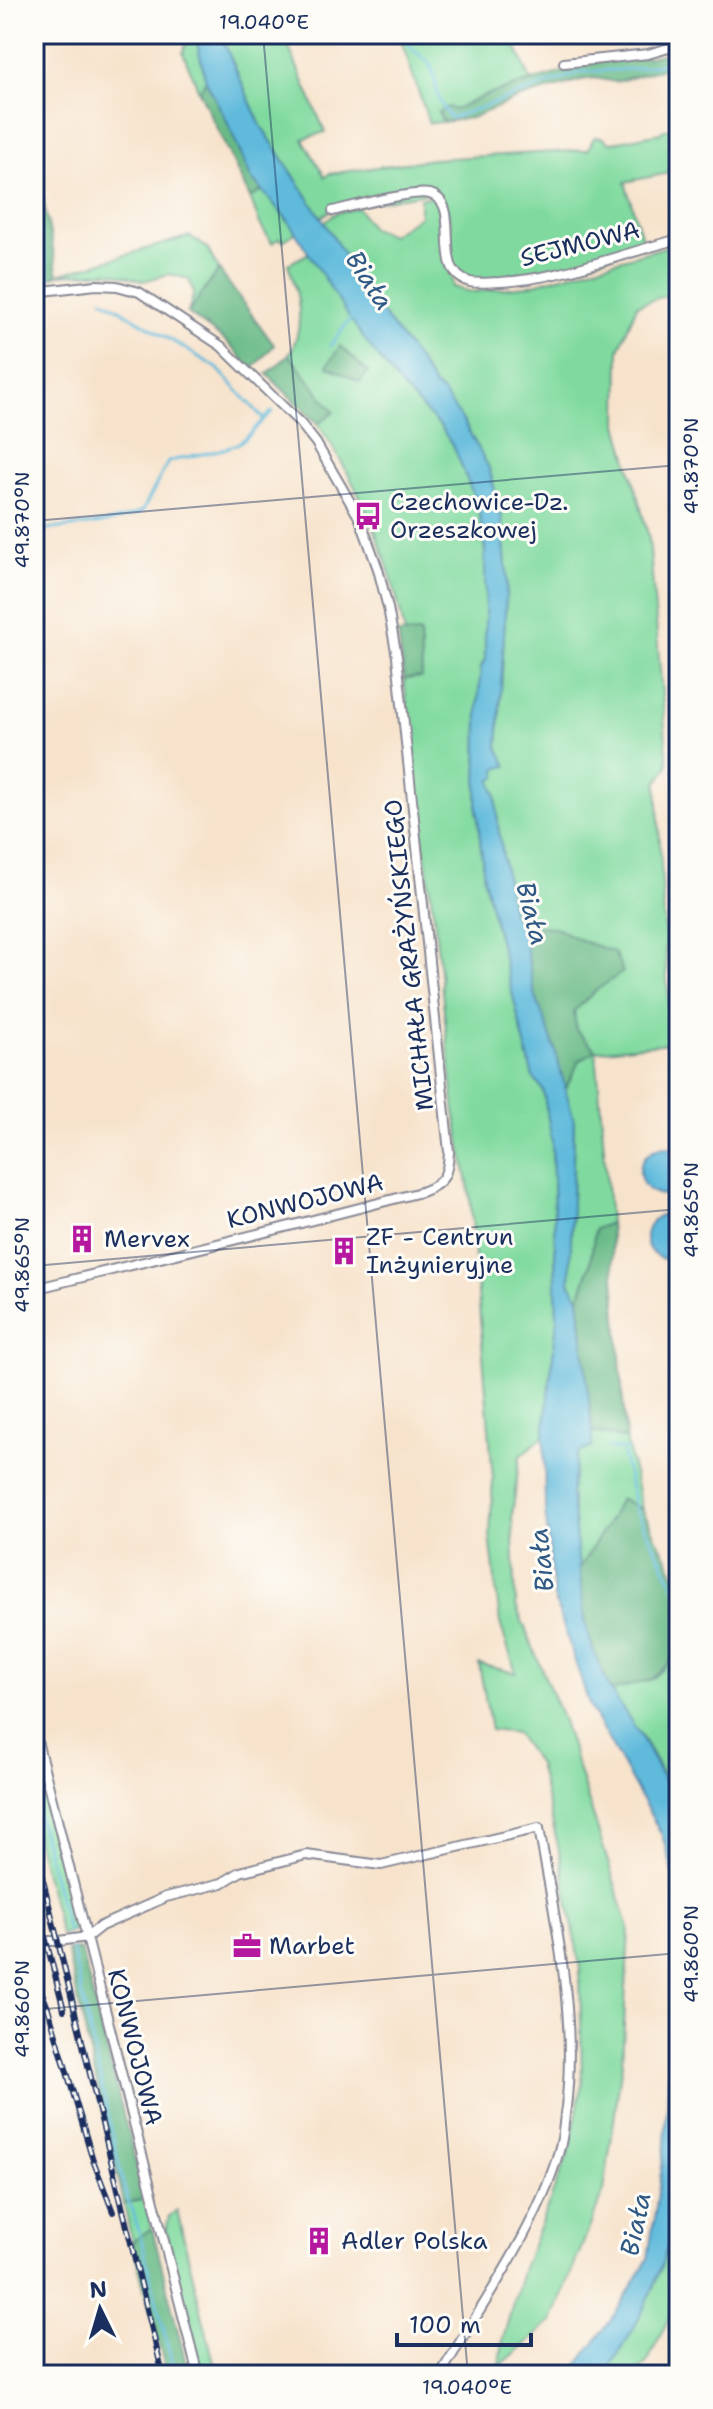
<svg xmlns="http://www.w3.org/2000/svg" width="713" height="2409" viewBox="0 0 713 2409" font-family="'Shantell Sans',sans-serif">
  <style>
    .green { fill: #80da9f; stroke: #4e847e; stroke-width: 2 }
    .forest { fill: #68ba86; stroke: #427472; stroke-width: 2 }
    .water { fill: #5ebadc; stroke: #3c749d; stroke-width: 2 }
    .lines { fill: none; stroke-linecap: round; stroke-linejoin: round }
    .stream { stroke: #5ebadc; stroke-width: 3 }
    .minor-casing { stroke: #898995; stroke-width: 12 }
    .minor { stroke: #fff; stroke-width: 8 }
    .rail-casing { stroke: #1b2f5e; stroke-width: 6 }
    .rail { stroke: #fdfcf7; stroke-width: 3; stroke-dasharray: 9; stroke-linecap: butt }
    .ticks { fill: none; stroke: #1b2f5e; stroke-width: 2; stroke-opacity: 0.45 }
    .labels { text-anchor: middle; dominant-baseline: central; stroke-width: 6; stroke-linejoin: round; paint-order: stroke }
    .street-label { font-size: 24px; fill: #1b2f5e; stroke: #fdfcf7 }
    .poi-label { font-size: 24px; fill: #1b2f5e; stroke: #fdfcf7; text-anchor: start }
    .water-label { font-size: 26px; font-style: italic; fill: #2f5984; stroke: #fdfcf7 }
    .neatline { fill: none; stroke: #1b2f5e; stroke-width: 3 }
    .ticks-label { font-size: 20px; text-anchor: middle; fill: #1b2f5e }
  </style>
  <rect width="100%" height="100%" fill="#fdfcf7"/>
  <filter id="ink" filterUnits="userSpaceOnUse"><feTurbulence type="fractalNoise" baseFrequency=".0125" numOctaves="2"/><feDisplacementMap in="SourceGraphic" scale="16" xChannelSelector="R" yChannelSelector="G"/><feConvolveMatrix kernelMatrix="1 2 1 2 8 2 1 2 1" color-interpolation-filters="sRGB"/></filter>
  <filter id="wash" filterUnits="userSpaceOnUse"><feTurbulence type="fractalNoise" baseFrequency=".006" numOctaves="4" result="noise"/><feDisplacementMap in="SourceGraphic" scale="32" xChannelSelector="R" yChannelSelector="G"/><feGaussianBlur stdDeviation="1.8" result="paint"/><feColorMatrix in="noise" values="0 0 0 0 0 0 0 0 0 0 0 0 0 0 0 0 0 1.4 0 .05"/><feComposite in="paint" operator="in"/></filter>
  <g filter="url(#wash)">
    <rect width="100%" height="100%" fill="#f7e3cc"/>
    <path class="green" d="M 189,34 L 195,34 L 206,81 L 199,91 L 183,53 Z
      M 220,34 L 283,34 L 325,132 L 303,139 L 325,177 L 329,174 L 433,159 L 588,150 L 594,137 L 604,138 L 609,143 L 661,133 L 662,131 L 679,126 L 679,171 L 625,182 L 644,245 C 612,255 475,303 455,267 C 446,251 454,228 448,212 C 445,205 437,198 432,192 L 333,209 L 321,217 L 260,124 Z
      M 399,34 L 511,34 L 531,81 L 484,96 L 454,111 L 439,113 L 443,122 L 429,123 Z
      M 263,190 L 296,232 L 283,241 L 280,238 L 272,243 L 260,224 L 250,198 Z
      M 430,197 L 438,203 L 443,213 L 453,287 L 471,292 L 527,286 L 679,243 L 679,291 L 637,305 L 619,350 L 618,424 L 649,538 L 668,766 L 657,783 L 667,981 L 670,1010 L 679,1026 L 679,1042 L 596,1051 L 610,1223 L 595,1230 L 590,1266 L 579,1298 L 570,1282 L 574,1121 L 565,1090 L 579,1061 L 574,1011 L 595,991 L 613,952 L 582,941 L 554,927 L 522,926 L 512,913 L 498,826 L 496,795 L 490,780 L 496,769 L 506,765 L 498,747 L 507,577 L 502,518 L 489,468 L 462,419 L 442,392 L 434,386 L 418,360 L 371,299 L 324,222 L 336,213 L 358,208 L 371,228 L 391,235 L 420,216 L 420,198 Z
      M 190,236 L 207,248 L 219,270 L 188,313 L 194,293 L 189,279 L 170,274 L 143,281 L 111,272 L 58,275 Z
      M 309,253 C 334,293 359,332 388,370 C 405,391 427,408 442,429 C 458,451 471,480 478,507 C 490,557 486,610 485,660 L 481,667 L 478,706 L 477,808 L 484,879 L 533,1077 L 543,1089 L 552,1141 L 557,1320 L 544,1436 L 520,1456 L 512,1515 L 516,1606 L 562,1718 L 629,1928 L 622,2063 L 604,2191 L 552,2321 L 500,2366 L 503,2339 L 523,2268 L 570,2150 L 582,2083 L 580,1967 L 558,1845 L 538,1764 L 516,1733 L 491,1730 L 479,1664 L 516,1673 L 500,1623 L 490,1535 L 493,1478 L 470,1195 L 455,1113 L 434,917 L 418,806 L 404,679 L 422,677 L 420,634 L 405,634 C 390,557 362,489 318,424 L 334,412 L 289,355 C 306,326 299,294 288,264 Z
      M 592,1432 L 626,1439 L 642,1509 L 620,1499 L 612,1516 L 579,1569 L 571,1492 L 578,1452 L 592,1447 Z
      M 676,1656 L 679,1683 L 679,1816 C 671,1789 655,1758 640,1734 C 630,1720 619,1707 611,1691 L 652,1679 Z
      M 34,1748 L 78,1919 C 75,1931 72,1933 61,1935 L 34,1831 Z
      M 679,2198 L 679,2297 L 648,2361 L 635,2375 L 604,2375 C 613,2361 623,2347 631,2333 C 655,2292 670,2245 679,2198 Z
      M 145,2199 L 152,2228 L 132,2242 L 124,2204 Z
      M 177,2211 L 217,2375 L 203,2375 L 166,2230 L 169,2216 Z"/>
    <path class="forest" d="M 679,50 L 679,64 L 616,82 L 594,78 L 581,80 L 517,99 L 471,118 L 443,122 L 438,112 L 448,107 L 455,110 L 484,96 L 595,62 L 649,57 Z
      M 206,81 L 227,121 L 251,178 L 263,190 L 250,198 L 199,91 Z
      M 34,128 L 42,193 L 58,275 L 34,284 Z
      M 219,270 L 274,345 L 252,370 L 227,342 L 188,313 Z
      M 340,346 L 368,372 L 360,382 L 327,366 Z
      M 289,355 L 334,412 L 318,424 L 267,374 Z
      M 420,633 L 422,677 L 404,679 L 398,634 Z
      M 522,926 L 554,927 L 582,941 L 614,952 L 623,972 L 595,991 L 574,1011 L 576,1030 L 596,1050 L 579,1061 L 565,1090 L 554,1046 L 534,992 Z
      M 610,1223 L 626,1439 L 592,1431 L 579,1298 L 590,1266 L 595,1229 Z
      M 620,1498 L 642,1509 L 679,1582 L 679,1647 L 670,1662 L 652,1679 L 611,1691 L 594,1653 L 585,1623 L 579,1569 L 612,1516 Z
      M 81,1950 L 145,2199 L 124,2204 L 67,1951 Z
      M 152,2228 L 189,2375 L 167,2375 L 132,2242 Z"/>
    <path class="water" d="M 195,34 L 220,34 L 260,124 L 324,222 L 371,299 L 418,360 L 434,386 L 442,392 L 462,419 L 489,468 L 502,518 L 507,577 L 498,747 L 507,766 L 496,769 L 497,777 L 491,781 L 496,795 L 498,826 L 512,913 L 522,926 L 534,992 L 554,1046 L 574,1121 L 570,1282 L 579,1298 L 592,1432 L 592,1447 L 578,1453 L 571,1493 L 585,1623 L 594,1653 L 611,1691 L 640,1735 L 674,1799 L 679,1816 L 679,1893 L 662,1835 L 590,1707 L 554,1597 L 545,1509 L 544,1436 L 557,1320 L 552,1141 L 543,1089 L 533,1077 L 484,879 L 477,808 L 478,706 L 481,667 L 485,660 L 485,548 L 478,506 L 455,450 L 441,427 L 403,389 L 368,344 L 348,316 L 287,219 L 251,178 L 227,121 L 206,81 Z
      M 661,1147 L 671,1148 L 679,1152 L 679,1190 C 644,1210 621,1160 661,1147 Z
      M 667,1213 L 679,1215 L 679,1259 C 644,1267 632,1224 667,1213 Z
      M 679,1972 L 679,2198 C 670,2245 655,2292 631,2333 C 623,2347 613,2361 604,2375 L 570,2375 L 614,2316 L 648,2259 L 665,2146 L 670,2048 Z"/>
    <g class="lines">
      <path class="stream" d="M 407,34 C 409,38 409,43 411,47 C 416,54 425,57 430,65 C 440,85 432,98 451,118 L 582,72 L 633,69 L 679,60
        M 34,193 L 49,279
        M 103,299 L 217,368 L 262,417
        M 330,346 L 352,317
        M 34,531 C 61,527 122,525 143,510 L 168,462 C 190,454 218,454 239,443 C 252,436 259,421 272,412
        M 608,1448 L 626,1450
        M 623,1454 L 636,1510 L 679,1595
        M 34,1801 L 68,1932
        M 72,1949 L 124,2188 L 139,2231 L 175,2375"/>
    </g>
  </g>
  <g filter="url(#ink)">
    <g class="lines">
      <defs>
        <path id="minor" d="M 564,63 L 648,54 L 679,45
          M 333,211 C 353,206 413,190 430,194 C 465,203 429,272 470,282 C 479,284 491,282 500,282 C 561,279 620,254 679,239
          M 34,292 L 96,285 L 117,286 L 139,292 L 221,346 L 301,424 L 316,443 L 360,519 L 378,569 L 388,608 L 397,657 L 449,1152 C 448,1175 444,1184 421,1192 L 278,1229 L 34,1289
          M 672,774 L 679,773
          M 34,1729 L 198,2375
          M 34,1941 L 59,1941 L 87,1937 L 101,1926 L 166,1897 L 222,1883 L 240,1872 L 306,1855 L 381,1865 L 539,1828 C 555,1920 577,2013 566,2107 C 564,2118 564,2131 561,2143 C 542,2221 481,2306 440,2375"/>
      </defs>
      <use href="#minor" class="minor-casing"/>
      <use href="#minor" class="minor"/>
      <defs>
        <path id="rail" d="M 34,1843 L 163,2375
          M 34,1894 L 64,2010
          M 34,1973 L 48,2008 L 93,2160 L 113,2212"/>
      </defs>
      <use href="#rail" class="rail-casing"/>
      <use href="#rail" class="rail"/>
    </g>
  </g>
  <path class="ticks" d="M 263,34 L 468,2375M 34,521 L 679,465M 34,1266 L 679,1209M 34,2010 L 679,1953"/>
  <defs>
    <symbol id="bus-bare" viewBox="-9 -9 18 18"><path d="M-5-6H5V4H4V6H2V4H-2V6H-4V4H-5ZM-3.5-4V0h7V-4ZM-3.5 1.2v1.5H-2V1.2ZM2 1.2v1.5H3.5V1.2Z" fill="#b5179e" stroke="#fdfcf7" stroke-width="2.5" paint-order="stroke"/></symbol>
    <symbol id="building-bare" viewBox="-9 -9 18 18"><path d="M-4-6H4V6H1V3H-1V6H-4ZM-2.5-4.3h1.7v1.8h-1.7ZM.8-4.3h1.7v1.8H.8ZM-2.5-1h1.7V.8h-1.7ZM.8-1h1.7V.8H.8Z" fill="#b5179e" stroke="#fdfcf7" stroke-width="2.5" paint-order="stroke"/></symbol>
    <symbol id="office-bare" viewBox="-9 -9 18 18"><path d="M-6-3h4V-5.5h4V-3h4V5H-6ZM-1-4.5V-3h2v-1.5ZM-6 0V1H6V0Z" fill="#b5179e" stroke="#fdfcf7" stroke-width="2.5" paint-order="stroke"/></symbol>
  </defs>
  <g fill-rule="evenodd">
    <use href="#bus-bare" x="348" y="496" width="40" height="40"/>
    <use href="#building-bare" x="62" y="1219" width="40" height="40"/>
    <use href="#building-bare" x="324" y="1231" width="40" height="40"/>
    <use href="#office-bare" x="227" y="1926" width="40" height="40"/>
    <use href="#building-bare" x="299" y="2221" width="40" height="40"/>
  </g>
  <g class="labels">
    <g class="street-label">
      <text transform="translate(580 244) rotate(-14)">SEJMOWA</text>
      <text transform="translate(409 955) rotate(-96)">MICHAŁA GRAŻYŃSKIEGO</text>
      <text transform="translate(305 1201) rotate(-14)">KONWOJOWA</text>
      <text transform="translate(135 2047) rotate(76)">KONWOJOWA</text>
    </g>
    <g class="poi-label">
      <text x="390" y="502">Czechowice-Dz.<tspan x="390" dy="28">Orzeszkowej</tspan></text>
      <text x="366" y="1237">ZF - Centrun<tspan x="366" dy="28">Inżynieryjne</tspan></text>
      <text x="104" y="1239">Mervex</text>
      <text x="269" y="1946">Marbet</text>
      <text x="341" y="2241">Adler Polska</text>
    </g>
    <g class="water-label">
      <text transform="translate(370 280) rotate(57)">Biała</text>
      <text transform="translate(533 913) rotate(76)">Biała</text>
      <text transform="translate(541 1560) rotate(-96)">Biała</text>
      <text transform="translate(635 2224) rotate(-78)">Biała</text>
    </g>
  </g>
  <rect width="713" height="2409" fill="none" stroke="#fdfcf7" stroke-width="88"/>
  <g transform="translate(100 2309) rotate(355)" stroke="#fdfcf7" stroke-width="6" paint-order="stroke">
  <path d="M0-6L14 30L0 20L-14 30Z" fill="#1b2f5e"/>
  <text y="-12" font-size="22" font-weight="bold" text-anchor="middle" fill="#1b2f5e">N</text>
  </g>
  <path d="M397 2333v12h134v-12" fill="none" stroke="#1b2f5e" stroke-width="4"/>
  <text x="409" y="2333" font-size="24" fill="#1b2f5e" stroke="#fdfcf7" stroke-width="6" paint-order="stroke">100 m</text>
  <rect x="44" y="44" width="625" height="2321" class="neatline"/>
  <g class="ticks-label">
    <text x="264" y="29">19.040°E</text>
    <text transform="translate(691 466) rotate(-90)" y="7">49.870°N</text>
    <text transform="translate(22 520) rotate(-90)" y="7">49.870°N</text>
    <text transform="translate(691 1210) rotate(-90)" y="7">49.865°N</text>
    <text transform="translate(22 1265) rotate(-90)" y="7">49.865°N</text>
    <text transform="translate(691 1954) rotate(-90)" y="7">49.860°N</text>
    <text transform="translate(22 2009) rotate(-90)" y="7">49.860°N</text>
    <text x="467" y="2394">19.040°E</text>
  </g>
</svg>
